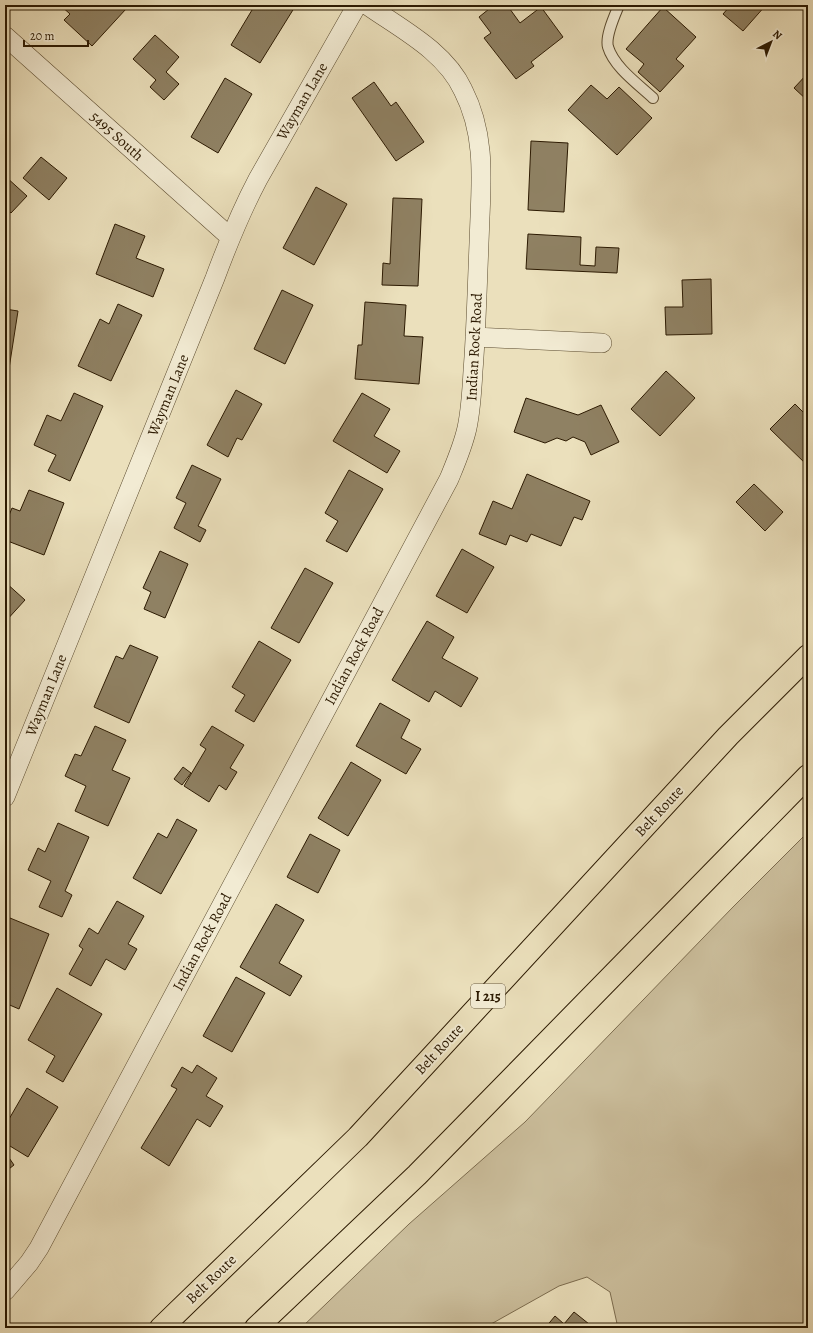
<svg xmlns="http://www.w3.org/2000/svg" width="813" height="1333" viewBox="0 0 813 1333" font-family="Alegreya,serif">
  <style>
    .green { fill: #cbbe9c; stroke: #7c6c4f }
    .building { fill: #8f8163; stroke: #2c1a02 }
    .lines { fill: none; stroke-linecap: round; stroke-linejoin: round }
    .lane-casing { stroke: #5c4c30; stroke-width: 12 }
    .street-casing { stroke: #5c4c30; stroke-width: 20 }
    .highway-casing { stroke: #2c1a02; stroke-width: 24 }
    .lane { stroke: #f2ebd3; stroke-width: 10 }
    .street { stroke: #f2ebd3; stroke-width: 19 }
    .highway { stroke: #ebe0bc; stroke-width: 22 }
    .labels { text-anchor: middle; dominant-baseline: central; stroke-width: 4; stroke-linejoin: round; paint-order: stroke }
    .shield { fill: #f2ebd3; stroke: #675941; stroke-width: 1 }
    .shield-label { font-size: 14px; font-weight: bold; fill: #2c1a02 }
    .street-label { font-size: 15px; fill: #2c1a02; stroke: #f2ebd3 }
  </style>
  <rect width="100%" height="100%" fill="#ebe0bc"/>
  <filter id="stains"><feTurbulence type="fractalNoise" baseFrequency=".005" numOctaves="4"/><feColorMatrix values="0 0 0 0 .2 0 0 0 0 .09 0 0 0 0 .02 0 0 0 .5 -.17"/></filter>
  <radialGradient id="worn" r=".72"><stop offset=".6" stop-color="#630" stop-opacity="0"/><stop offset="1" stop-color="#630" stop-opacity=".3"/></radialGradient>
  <path class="green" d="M 808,832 L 808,1328 L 618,1328 L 610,1292 L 587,1277 L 559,1286 L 484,1328 L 301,1328 L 409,1224 L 525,1122 L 733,907 Z"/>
  <path class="building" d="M 60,5 L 121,5 L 126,9 L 92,46 L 64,20 L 70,14 Z
    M 255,5 L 296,5 L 260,63 L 231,45 Z
    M 494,5 L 507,5 L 520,23 L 541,7 L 563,37 L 531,62 L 534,66 L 516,79 L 484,38 L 491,33 L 479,17 Z
    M 731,5 L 766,5 L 743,31 L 723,14 Z
    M 663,7 L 696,37 L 676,59 L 684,66 L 660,92 L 638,72 L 644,64 L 626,49 Z
    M 155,35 L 179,57 L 166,72 L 179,84 L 164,100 L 150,87 L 156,80 L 133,59 Z
    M 808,73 L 808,101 L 794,88 Z
    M 225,78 L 252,94 L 218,153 L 191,137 Z
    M 374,82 L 391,106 L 396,102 L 424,142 L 396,161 L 352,98 Z
    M 591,85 L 607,99 L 619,87 L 652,118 L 617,155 L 568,110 Z
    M 531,141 L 568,143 L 564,212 L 528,210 Z
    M 41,157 L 67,178 L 49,200 L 23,178 Z
    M 5,176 L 27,196 L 11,213 L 5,208 Z
    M 316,187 L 347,204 L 314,265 L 283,248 Z
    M 393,198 L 422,199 L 418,286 L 382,285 L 383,263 L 390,264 Z
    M 115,224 L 145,236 L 136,258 L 164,269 L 153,297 L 96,274 Z
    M 528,234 L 581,237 L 580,265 L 595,266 L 596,247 L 619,248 L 617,273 L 526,269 Z
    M 711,279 L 712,334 L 666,335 L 665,307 L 683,307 L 682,280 Z
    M 282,290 L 313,305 L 285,364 L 254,349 Z
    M 365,302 L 406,305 L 404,336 L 423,337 L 419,384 L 355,379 L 358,345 L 362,345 Z
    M 118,304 L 142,315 L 111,381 L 78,366 L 100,319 L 109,324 Z
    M 5,309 L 18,311 L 6,388 L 5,387 Z
    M 666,371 L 695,398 L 660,436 L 631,409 Z
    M 236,390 L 262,404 L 242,440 L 237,438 L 228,457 L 207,445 Z
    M 74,393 L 103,406 L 70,481 L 48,471 L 56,455 L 34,445 L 47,415 L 61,421 Z
    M 362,393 L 390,409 L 374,436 L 400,451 L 387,473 L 333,441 Z
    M 526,398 L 578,415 L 601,405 L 619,442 L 591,455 L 585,442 L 573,437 L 566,441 L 557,438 L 545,443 L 514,432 Z
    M 795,404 L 805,414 L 808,411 L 808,466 L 770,429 Z
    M 192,465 L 221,479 L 198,526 L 206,530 L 200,542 L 174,528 L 186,503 L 176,498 Z
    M 349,470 L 383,489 L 347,552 L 326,541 L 338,521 L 325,513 Z
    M 527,474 L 590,501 L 582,520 L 574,517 L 561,546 L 531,534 L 527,542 L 510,535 L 506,545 L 479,534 L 493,501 L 512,509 Z
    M 754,484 L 783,512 L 765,531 L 736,502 Z
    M 29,490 L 64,503 L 44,555 L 5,540 L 5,525 L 12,508 L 20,511 Z
    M 462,549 L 494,567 L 467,613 L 436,596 Z
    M 160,551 L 188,564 L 165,618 L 144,609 L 151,592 L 143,588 Z
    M 305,568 L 333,583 L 299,643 L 271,628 Z
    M 5,582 L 25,600 L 5,622 Z
    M 427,621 L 454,637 L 442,658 L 478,678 L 461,707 L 435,691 L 429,702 L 392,680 Z
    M 259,641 L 291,660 L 254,722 L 235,711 L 245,695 L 232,687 Z
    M 130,645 L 158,657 L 129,723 L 94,707 L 116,656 L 123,659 Z
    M 380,703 L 410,720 L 401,738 L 421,749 L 406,774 L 356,746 Z
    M 95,726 L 126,740 L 112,770 L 130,778 L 108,826 L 75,811 L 86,786 L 65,776 L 75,754 L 81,756 Z
    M 212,726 L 244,745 L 230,768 L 237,772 L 226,790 L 219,785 L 209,802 L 184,786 L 206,749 L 200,745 Z
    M 351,762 L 381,780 L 348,836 L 318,818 Z
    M 183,767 L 191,773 L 182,785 L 174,779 Z
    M 177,819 L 197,830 L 161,894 L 133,878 L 158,833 L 167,838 Z
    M 58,823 L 89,837 L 65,891 L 72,895 L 62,917 L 39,907 L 51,881 L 28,870 L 38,848 L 45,852 Z
    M 310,834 L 340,850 L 318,893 L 287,877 Z
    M 117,901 L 144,916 L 128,944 L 137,949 L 125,970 L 106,959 L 91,986 L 69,974 L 83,949 L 79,946 L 89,928 L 98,934 Z
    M 276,904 L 304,920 L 279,963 L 302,976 L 290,996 L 240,967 Z
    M 10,918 L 49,934 L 19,1009 L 5,1003 L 5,929 Z
    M 236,977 L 265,993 L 232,1052 L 203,1036 Z
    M 57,988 L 102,1014 L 63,1082 L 46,1072 L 55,1056 L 28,1040 Z
    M 197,1065 L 217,1078 L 206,1096 L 223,1106 L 210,1127 L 197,1119 L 169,1166 L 141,1148 L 177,1089 L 171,1086 L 182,1067 L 192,1073 Z
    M 27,1088 L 58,1107 L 28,1157 L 5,1143 L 5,1126 Z
    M 5,1152 L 14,1165 L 5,1172 Z
    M 574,1312 L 594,1328 L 545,1328 L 555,1316 L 564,1324 Z"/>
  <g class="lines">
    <defs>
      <path id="lane" d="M 619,5 C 615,15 605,36 608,47 C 614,67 638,84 653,98"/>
      <path id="street" d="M 5,36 L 230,237
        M 475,337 L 602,343
        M 5,797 L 215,278 C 228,243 241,211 258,179 L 357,5
        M 5,1291 L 29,1263 L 39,1248 L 449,479 C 456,462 463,446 467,428 C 471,409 472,390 473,371 C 475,346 476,321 477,295 C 478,269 479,243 480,217 C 482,172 484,131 463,90 C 445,51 401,29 367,5"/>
      <path id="highway" d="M 161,1328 L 358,1137 L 728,736 L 808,656
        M 256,1328 L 417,1175 L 808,776"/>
    </defs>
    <use href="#lane" class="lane-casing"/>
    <use href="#street" class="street-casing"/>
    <use href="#highway" class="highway-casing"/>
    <use href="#lane" class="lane"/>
    <use href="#street" class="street"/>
    <use href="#highway" class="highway"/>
  </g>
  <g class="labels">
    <rect class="shield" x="471" y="984" width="34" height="24" rx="3"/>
    <g class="shield-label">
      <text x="488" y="996">I 215</text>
    </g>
    <g class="street-label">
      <text transform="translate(302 101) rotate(-60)">Wayman Lane</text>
      <text transform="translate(117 136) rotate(42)">5495 South</text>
      <text transform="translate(474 347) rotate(-87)">Indian Rock Road</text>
      <text transform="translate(168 395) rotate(-68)">Wayman Lane</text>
      <text transform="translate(354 656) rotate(-62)">Indian Rock Road</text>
      <text transform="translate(46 695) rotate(-68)">Wayman Lane</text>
      <text transform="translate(659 811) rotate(-47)">Belt Route</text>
      <text transform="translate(202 942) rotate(-62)">Indian Rock Road</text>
      <text transform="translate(439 1049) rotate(-47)">Belt Route</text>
      <text transform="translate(211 1279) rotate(-44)">Belt Route</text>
    </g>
  </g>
  <rect width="813" height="1333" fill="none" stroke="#ebe0bc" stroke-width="20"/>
  <rect x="6" y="6" width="801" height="1321" fill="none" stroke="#2c1a02" stroke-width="2"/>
  <rect x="10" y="10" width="793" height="1313" fill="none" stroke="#2c1a02"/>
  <g transform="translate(771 42) rotate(42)" stroke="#f2ebd3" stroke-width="3" paint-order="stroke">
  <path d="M0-3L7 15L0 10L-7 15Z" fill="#2c1a02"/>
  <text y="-6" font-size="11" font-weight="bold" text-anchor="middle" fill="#2c1a02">N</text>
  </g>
  <path d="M24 40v6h64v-6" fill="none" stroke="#2c1a02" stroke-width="2"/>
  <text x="30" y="40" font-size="12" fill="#2c1a02" stroke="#f2ebd3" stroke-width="3" paint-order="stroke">20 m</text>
  <rect width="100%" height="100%" filter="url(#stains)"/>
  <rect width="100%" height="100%" fill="url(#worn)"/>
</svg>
